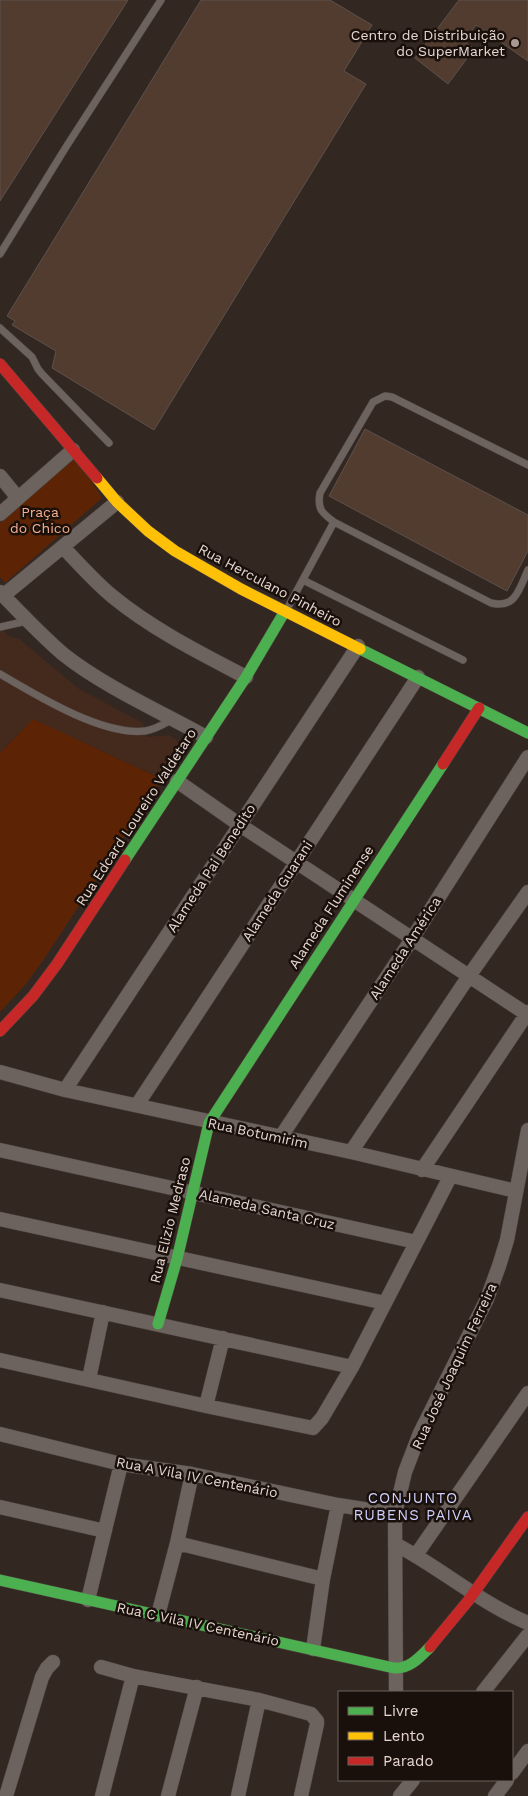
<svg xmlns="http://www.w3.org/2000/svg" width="528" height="1796" viewBox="0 0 528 1796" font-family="'Work Sans',sans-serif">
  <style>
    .built { fill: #44291d }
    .green { fill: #5c2405 }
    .building { fill: #523c30; stroke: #5c514d }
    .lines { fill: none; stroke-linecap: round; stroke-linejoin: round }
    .lane-casing { stroke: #4f443f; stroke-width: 8 }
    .street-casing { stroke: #4f443f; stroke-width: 15 }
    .fast-casing { stroke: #4f443f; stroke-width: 12 }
    .slow-casing { stroke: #4f443f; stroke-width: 12 }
    .jam-casing { stroke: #4f443f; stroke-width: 12 }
    .lane { stroke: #6c625e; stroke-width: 7 }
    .street { stroke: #6c625e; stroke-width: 14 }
    .fast { stroke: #4caf50; stroke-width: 11 }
    .slow { stroke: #ffc107; stroke-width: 11 }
    .jam { stroke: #c62828; stroke-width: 11 }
    .poi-dot { fill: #a89993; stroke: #1a100b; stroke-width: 2 }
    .labels { text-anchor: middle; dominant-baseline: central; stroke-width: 5; stroke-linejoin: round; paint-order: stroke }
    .poi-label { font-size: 14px; fill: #e7d7d0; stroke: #1a100b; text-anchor: end }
    .park-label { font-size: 14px; fill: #f5ae8e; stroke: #1a100b }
    .street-label { font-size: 14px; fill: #e7d7d0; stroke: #1a100b }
    .neighbourhood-label { font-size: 15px; letter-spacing: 1px; fill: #ced0fc; stroke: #1a100b }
  </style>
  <rect width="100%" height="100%" fill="#332722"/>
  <path class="built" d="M 0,626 L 8,636 L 19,639 L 79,689 L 143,723 L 147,737 L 169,735 L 177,740 L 182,750 L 182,757 L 167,781 L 33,719 L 0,753 Z"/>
  <path class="green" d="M 76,457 L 102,498 L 5,583 L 0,577 L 0,523 L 21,502 Z
    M 33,719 L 162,779 L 44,959 L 25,985 L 0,1012 L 0,753 Z"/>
  <path class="building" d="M 0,0 L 128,0 L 0,201 Z
    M 201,0 L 330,0 L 372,25 L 344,71 L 366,84 L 154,430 L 52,368 L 56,351 L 12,325 L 15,321 L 7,316 Z
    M 459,0 L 528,0 L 528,61 L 476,25 L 464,41 L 474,49 L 448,84 L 415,58 Z
    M 365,429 L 528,515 L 528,551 L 507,591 L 329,496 Z"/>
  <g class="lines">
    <defs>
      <path id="lane" d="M 0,254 L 66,147 L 161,0
        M 0,328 L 32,357 L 38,369 L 42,374 L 109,443
        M 528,465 L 392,397 L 385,396 L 373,402 L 320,493 C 317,509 322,513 334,522 L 491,603 C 516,609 519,589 528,570
        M 303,580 L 463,660
        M 287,609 L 334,522
        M 0,627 L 27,621
        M 0,674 C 36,695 102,736 145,731 C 155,730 164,724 173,719"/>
      <path id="street" d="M 0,476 L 18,498
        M 0,514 L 73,450
        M 63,547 C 79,564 94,581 112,596 C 152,629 200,653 246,677
        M 0,592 C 20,613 41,635 63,654 C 103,686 161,712 206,737
        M 4,595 L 117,502
        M 177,781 L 240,825 L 528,1015
        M 0,1072 L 65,1090 L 351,1152 L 516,1191
        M 65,1090 L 358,646
        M 137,1105 L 418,677
        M 280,1138 L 412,939 L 528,757
        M 0,1150 L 416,1242
        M 351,1152 L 469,976 L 528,892
        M 422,1170 L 528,1012
        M 0,1219 L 385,1303
        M 0,1290 L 352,1367
        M 0,1360 L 206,1406 L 313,1428 L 322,1418 L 352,1367 L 450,1177
        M 89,1379 L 103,1312
        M 206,1406 L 223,1338
        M 0,1434 L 121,1464 L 192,1474 L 338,1505 L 395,1514
        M 0,1507 L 105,1531
        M 177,1543 L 323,1579
        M 395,1544 C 441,1568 480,1603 528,1623
        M 416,1555 L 528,1393
        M 88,1600 L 121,1464
        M 158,1615 L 177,1543 L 192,1474
        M 313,1649 L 323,1579 L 338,1505
        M 101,1667 L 133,1676 L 259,1700 L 311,1714 L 317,1721 L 317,1724 L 301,1796
        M 396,1692 L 395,1514 L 405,1472 L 420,1433 L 487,1299 L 499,1266 L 507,1240 L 528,1130
        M 483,1692 L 528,1635
        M 512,1773 L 528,1751
        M 6,1796 L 42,1677 L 47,1668 L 53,1662
        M 102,1796 L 133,1676
        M 168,1796 L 197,1687
        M 238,1796 L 259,1700
        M 400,1796 L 413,1780
        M 495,1796 L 507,1780"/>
      <path id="fast" d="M 360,649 L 528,733
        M 125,860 L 246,677 L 285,611
        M 158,1324 L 177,1259 L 209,1123 L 443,764
        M 0,1580 L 394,1668 C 410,1669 420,1657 430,1647"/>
      <path id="slow" d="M 97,478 L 117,502 L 148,531 L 175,551 L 241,589 L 360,649"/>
      <path id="jam" d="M 0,364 L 97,478
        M 443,764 L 479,708
        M 0,1031 L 33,996 L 57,964 L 125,860
        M 430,1647 L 468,1601 L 528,1517"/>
    </defs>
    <use href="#lane" class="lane-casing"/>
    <use href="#street" class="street-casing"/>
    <use href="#fast" class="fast-casing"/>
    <use href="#slow" class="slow-casing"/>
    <use href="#jam" class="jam-casing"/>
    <use href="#lane" class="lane"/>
    <use href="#street" class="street"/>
    <use href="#fast" class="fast"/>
    <use href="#slow" class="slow"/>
    <use href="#jam" class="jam"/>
  </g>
  <circle class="poi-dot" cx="515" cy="43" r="5"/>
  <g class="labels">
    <g class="poi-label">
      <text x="505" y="35">Centro de Distribuição<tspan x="505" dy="16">do SuperMarket</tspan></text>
    </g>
    <g class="park-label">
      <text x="40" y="512">Praça<tspan x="40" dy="16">do Chico</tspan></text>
    </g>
    <g class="street-label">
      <text transform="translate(270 585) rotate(28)">Rua Herculano Pinheiro</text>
      <text transform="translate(136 817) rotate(-57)">Rua Edcard Loureiro Valdetaro</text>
      <text transform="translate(211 868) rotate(-57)">Alameda Pai Benedito</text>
      <text transform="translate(277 891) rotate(-57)">Alameda Guarani</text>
      <text transform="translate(331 907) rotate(-57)">Alameda Fluminense</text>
      <text transform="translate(405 948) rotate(-57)">Alameda América</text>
      <text transform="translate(258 1133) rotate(12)">Rua Botumirim</text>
      <text transform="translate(267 1209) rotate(13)">Alameda Santa Cruz</text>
      <text transform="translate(170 1220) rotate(-76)">Rua Elizio Medraso</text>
      <text transform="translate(454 1366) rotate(-65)">Rua José Joaquim Ferreira</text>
      <text transform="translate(197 1477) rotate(11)">Rua A Vila IV Centenário</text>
      <text transform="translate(198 1624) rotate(12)">Rua C Vila IV Centenário</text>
    </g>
    <g class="neighbourhood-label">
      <text x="413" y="1498">CONJUNTO<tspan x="413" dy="17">RUBENS PAIVA</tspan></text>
    </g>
  </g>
  <rect x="338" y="1691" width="175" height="90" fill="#1a100b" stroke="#6c605a"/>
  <rect x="348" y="1707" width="25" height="8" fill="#4caf50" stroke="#6c605a"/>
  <text x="383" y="1716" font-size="15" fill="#e7d7d0">Livre</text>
  <rect x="348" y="1732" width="25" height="8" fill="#ffc107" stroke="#6c605a"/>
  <text x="383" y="1741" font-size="15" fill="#e7d7d0">Lento</text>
  <rect x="348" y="1757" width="25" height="8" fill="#c62828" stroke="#6c605a"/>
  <text x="383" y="1766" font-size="15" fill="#e7d7d0">Parado</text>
</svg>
